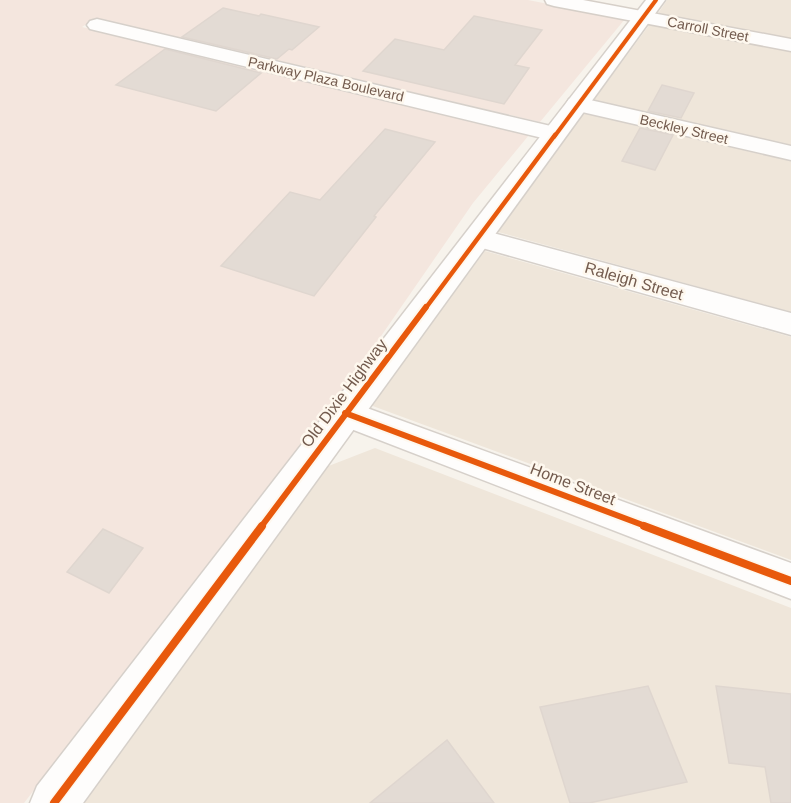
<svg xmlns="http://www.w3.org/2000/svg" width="791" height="803" viewBox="0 0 791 803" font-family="Helvetica,sans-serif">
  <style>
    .residential { fill: #efe6da }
    .commercial { fill: #f4e6de }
    .building { fill: #e3dbd4; stroke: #dfd6cf; stroke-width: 1.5 }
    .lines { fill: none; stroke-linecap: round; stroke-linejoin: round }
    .minor-casing { stroke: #d6d0ca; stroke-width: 3 }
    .tertiary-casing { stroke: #d6d0ca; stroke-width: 3 }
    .secondary-casing { stroke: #d6cfc8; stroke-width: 3 }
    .minor { fill: #fefdfc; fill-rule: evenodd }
    .tertiary { fill: #fefdfc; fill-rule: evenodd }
    .secondary { fill: #fefdfc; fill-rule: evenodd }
    .cycleway-far3-casing { stroke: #fef8ee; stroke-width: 6 }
    .cycleway-far2-casing { stroke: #fef8ee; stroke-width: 8 }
    .cycleway-far1-casing { stroke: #fef8ee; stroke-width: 10 }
    .cycleway-casing { stroke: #fef8ee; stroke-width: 11 }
    .cycleway-far3 { stroke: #e8590c; stroke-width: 4 }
    .cycleway-far2 { stroke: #e8590c; stroke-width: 4.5 }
    .cycleway-far1 { stroke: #e8590c; stroke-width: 6 }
    .cycleway { stroke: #e8590c; stroke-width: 8 }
    .labels { text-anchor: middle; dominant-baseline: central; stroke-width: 5; stroke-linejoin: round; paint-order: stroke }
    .far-street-label { font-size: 14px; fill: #735b4e; stroke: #fef8ee }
    .street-label { font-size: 16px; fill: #735b4e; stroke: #fef8ee }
  </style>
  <rect width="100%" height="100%" fill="#f7f3ec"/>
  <path class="residential" d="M 667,0 L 791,0 L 791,40 L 657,15 Z
    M 650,24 L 791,50 L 791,146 L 593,101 Z
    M 584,113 L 791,161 L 791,312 L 498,232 Z
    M 485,251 L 791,337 L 791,560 L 370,405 Z
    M 375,448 L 791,608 L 791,803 L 83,803 L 326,467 Z"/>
  <path class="commercial" d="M 0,0 L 528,0 L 625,19 L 540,122 L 96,18 L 82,27 L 529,135 L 473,203 L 350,381 L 24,803 L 0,803 Z"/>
  <path class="building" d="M 223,8 L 259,16 L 261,14 L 319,27 L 292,50 L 289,49 L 277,59 L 182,37 Z
    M 474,16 L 542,30 L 515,65 L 529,68 L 504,104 L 363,71 L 395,39 L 444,50 Z
    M 165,49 L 261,73 L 216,111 L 116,85 Z
    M 662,85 L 694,93 L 681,118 L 648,111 Z
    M 640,128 L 673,135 L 655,170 L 622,161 Z
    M 385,129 L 435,142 L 374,216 L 376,217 L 314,296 L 221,266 L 290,192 L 320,200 Z
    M 103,529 L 143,548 L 109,593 L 67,572 Z
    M 648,686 L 687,782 L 589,803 L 570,803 L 540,707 Z
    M 716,686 L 791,694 L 791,803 L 771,803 L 765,767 L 729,763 Z
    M 447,740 L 494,803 L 370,803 Z"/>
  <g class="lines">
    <defs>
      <path id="minor" d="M 97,19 L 555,127 L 563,129 L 567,134 L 563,139 L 555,141 L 90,29 L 87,25 L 90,21 Z
        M 577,97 L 791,146 L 791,160 L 569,109 L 566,104 L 569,99 Z
        M 478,229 L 791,313 L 791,335 L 468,244 L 464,238 L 468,232 Z
        M 345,400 L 791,563 L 791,599 L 333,422 L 328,413 L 333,404 Z"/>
      <path id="tertiary" d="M 646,0 L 665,0 L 83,803 L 30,803 L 37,786 Z"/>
      <path id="secondary" d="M 545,0 L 583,0 L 791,39 L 791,51 L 554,6 L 547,4 Z"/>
    </defs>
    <use href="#minor" class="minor-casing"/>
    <use href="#tertiary" class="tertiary-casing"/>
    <use href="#secondary" class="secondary-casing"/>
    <use href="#minor" class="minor"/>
    <use href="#tertiary" class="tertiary"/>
    <use href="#secondary" class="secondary"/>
    <defs>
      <path id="cycleway-far3" d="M 554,137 L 656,0"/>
      <path id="cycleway-far2" d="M 425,309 L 555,135"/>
      <path id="cycleway-far1" d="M 345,413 L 648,527
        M 261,527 L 426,307"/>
      <path id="cycleway" d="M 644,526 L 791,581
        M 54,803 L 262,526"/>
    </defs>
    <use href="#cycleway-far3" class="cycleway-far3-casing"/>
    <use href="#cycleway-far2" class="cycleway-far2-casing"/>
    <use href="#cycleway-far1" class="cycleway-far1-casing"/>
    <use href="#cycleway" class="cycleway-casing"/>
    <use href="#cycleway-far3" class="cycleway-far3"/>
    <use href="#cycleway-far2" class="cycleway-far2"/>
    <use href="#cycleway-far1" class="cycleway-far1"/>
    <use href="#cycleway" class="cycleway"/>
  </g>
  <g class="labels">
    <g class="far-street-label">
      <text transform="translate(708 29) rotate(11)">Carroll Street</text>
      <text transform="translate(326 79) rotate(13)">Parkway Plaza Boulevard</text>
      <text transform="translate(684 129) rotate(13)">Beckley Street</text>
    </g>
    <g class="street-label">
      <text transform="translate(634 281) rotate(16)">Raleigh Street</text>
      <text transform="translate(344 393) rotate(-53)">Old Dixie Highway</text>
      <text transform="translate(573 484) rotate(21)">Home Street</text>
    </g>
  </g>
</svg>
